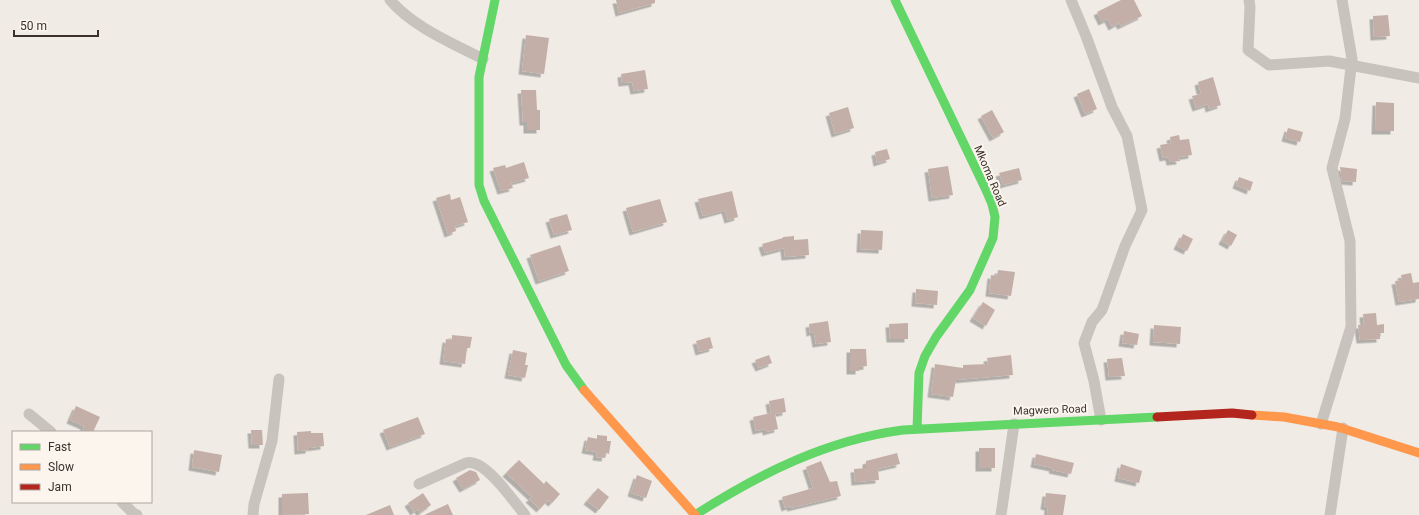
<svg xmlns="http://www.w3.org/2000/svg" width="1419" height="515" viewBox="0 0 1419 515" font-family="Roboto,sans-serif">
  <style>
    .building { fill: #c3afa7; filter: url(#shadow) }
    .lines { fill: none; stroke-linecap: round; stroke-linejoin: round }
    .street { stroke: #c9c3be; stroke-width: 11 }
    .fast { stroke: #63d668; stroke-width: 9 }
    .slow { stroke: #ff974d; stroke-width: 9 }
    .jam { stroke: #b3261e; stroke-width: 9 }
    .labels { text-anchor: middle; dominant-baseline: central; stroke-width: 4; stroke-linejoin: round; paint-order: stroke }
    .street-label { font-size: 11px; fill: #3b302b; stroke: #fbf5ee }
  </style>
  <defs>
    <filter id="shadow"><feDropShadow dx="-3.5" dy="3.5" stdDeviation="0" flood-color="#0004"/></filter>
  </defs>
  <rect width="100%" height="100%" fill="#f0ebe5"/>
  <path class="building" d="M 616,0 L 655,0 L 655,3 L 619,13 Z
    M 1121,0 L 1134,0 L 1142,16 L 1121,26 L 1119,23 L 1112,27 L 1108,19 L 1102,22 L 1097,12 Z
    M 1388,15 L 1390,36 L 1374,37 L 1373,16 Z
    M 526,35 L 549,38 L 544,74 L 522,71 Z
    M 645,70 L 648,89 L 634,91 L 632,82 L 622,83 L 621,74 Z
    M 1213,77 L 1221,105 L 1209,109 L 1208,104 L 1196,108 L 1192,96 L 1201,94 L 1198,82 Z
    M 1089,89 L 1097,109 L 1085,114 L 1077,94 Z
    M 521,90 L 536,90 L 537,110 L 540,110 L 540,130 L 527,130 L 527,122 L 523,122 Z
    M 1376,102 L 1394,103 L 1394,131 L 1375,131 Z
    M 848,107 L 854,128 L 835,134 L 829,113 Z
    M 992,110 L 1004,132 L 993,138 L 981,116 Z
    M 1288,128 L 1303,132 L 1300,142 L 1285,138 Z
    M 1179,135 L 1180,140 L 1189,139 L 1192,155 L 1179,157 L 1180,161 L 1170,162 L 1169,157 L 1163,158 L 1160,145 L 1171,143 L 1170,137 Z
    M 887,149 L 890,159 L 877,163 L 875,152 Z
    M 524,162 L 529,178 L 511,183 L 513,188 L 501,191 L 493,168 L 505,165 L 506,168 Z
    M 948,166 L 953,195 L 932,198 L 928,169 Z
    M 1340,167 L 1357,169 L 1356,182 L 1342,181 Z
    M 1019,168 L 1022,180 L 1003,185 L 999,173 Z
    M 1239,177 L 1253,182 L 1250,191 L 1236,185 Z
    M 732,191 L 738,217 L 728,220 L 725,210 L 703,216 L 698,199 Z
    M 450,194 L 451,200 L 460,197 L 468,222 L 455,226 L 456,231 L 448,234 L 436,198 Z
    M 660,199 L 667,222 L 633,232 L 626,208 Z
    M 567,214 L 572,230 L 554,235 L 549,219 Z
    M 861,230 L 883,231 L 882,250 L 860,249 Z
    M 1228,230 L 1237,235 L 1231,246 L 1222,241 Z
    M 1183,234 L 1193,239 L 1187,251 L 1177,246 Z
    M 794,236 L 794,240 L 808,239 L 809,255 L 785,257 L 784,248 L 765,253 L 762,244 L 783,238 L 783,237 Z
    M 560,245 L 569,271 L 539,281 L 530,255 Z
    M 998,270 L 1015,272 L 1011,296 L 989,293 L 991,275 L 997,276 Z
    M 1411,273 L 1413,283 L 1419,282 L 1419,299 L 1399,302 L 1395,281 L 1402,280 L 1401,275 Z
    M 916,289 L 938,291 L 937,305 L 915,303 Z
    M 983,302 L 995,310 L 986,326 L 973,318 Z
    M 1376,313 L 1377,325 L 1384,324 L 1384,333 L 1380,333 L 1380,339 L 1360,340 L 1358,325 L 1364,325 L 1363,314 Z
    M 828,321 L 831,342 L 816,344 L 814,332 L 810,333 L 809,324 Z
    M 908,323 L 908,339 L 890,339 L 889,324 Z
    M 1154,325 L 1181,327 L 1180,344 L 1153,342 Z
    M 1124,331 L 1139,334 L 1137,345 L 1122,343 Z
    M 452,335 L 472,337 L 470,348 L 467,348 L 465,364 L 443,361 L 446,339 L 452,340 Z
    M 710,337 L 713,348 L 699,352 L 696,341 Z
    M 850,349 L 866,349 L 867,366 L 859,367 L 859,371 L 850,371 Z
    M 513,350 L 527,353 L 525,365 L 528,365 L 525,378 L 508,375 Z
    M 769,355 L 772,363 L 759,368 L 755,360 Z
    M 1011,355 L 1013,375 L 956,380 L 953,397 L 931,394 L 935,364 L 963,368 L 963,365 L 988,364 L 987,358 Z
    M 1122,358 L 1125,376 L 1109,377 L 1107,359 Z
    M 784,398 L 786,412 L 775,414 L 778,429 L 766,432 L 766,429 L 756,431 L 753,417 L 771,413 L 769,401 Z
    M 76,406 L 100,417 L 93,432 L 82,432 L 84,426 L 70,420 Z
    M 418,417 L 425,434 L 390,447 L 383,430 Z
    M 251,430 L 262,430 L 263,445 L 252,445 Z
    M 311,431 L 311,433 L 323,433 L 324,446 L 309,448 L 309,450 L 298,451 L 297,432 Z
    M 597,435 L 607,436 L 607,441 L 611,441 L 609,454 L 606,453 L 605,458 L 596,457 L 597,452 L 585,450 L 588,437 L 597,439 Z
    M 979,448 L 995,448 L 995,468 L 979,468 Z
    M 194,450 L 222,455 L 219,472 L 192,467 Z
    M 897,453 L 900,464 L 878,469 L 879,480 L 855,482 L 854,469 L 866,468 L 866,461 Z
    M 1036,454 L 1074,463 L 1071,474 L 1052,470 L 1053,468 L 1034,464 Z
    M 519,460 L 544,484 L 546,481 L 560,494 L 552,503 L 548,500 L 540,509 L 529,499 L 532,497 L 506,473 Z
    M 821,461 L 830,482 L 837,481 L 841,496 L 791,508 L 790,506 L 785,508 L 782,497 L 813,488 L 806,467 Z
    M 1121,464 L 1142,471 L 1139,483 L 1118,478 Z
    M 470,470 L 476,472 L 480,480 L 463,489 L 456,478 Z
    M 637,475 L 652,481 L 646,498 L 631,493 Z
    M 598,488 L 609,497 L 599,510 L 587,501 Z
    M 308,493 L 309,514 L 282,515 L 282,494 Z
    M 423,493 L 431,505 L 420,513 L 418,509 L 414,512 L 408,503 Z
    M 1046,493 L 1066,495 L 1063,515 L 1047,515 L 1048,507 L 1044,506 Z
    M 448,504 L 453,515 L 424,515 Z
    M 390,505 L 394,515 L 366,515 Z"/>
  <g class="lines">
    <path class="street" d="M 390,0 C 413,27 452,43 483,59
      M 1071,0 L 1086,36 L 1112,107 L 1127,136 L 1142,210 L 1125,246 L 1102,310 L 1092,322 L 1084,343 L 1094,381 L 1101,420
      M 1249,0 L 1250,7 L 1248,50 L 1269,65 L 1329,61 L 1419,78
      M 29,414 L 51,432
      M 1321,424 L 1351,327 L 1350,241 L 1332,168 L 1345,119 L 1352,59 L 1342,0
      M 419,484 L 466,463 C 485,458 513,501 525,515
      M 122,502 L 133,513 L 137,515
      M 253,515 L 254,504 L 272,441 L 279,379
      M 1001,515 L 1014,424
      M 1330,515 L 1343,428"/>
    <path class="fast" d="M 495,0 L 479,77 L 479,185 L 484,201 L 566,365 L 584,390
      M 895,0 L 986,190 L 992,204 L 995,217 L 993,238 L 970,290 L 936,337 L 925,356 L 919,373 L 917,429
      M 695,515 C 759,474 826,440 903,430 L 1157,417"/>
    <path class="slow" d="M 584,390 L 695,515
      M 1252,415 L 1284,417 L 1338,427 L 1419,453"/>
    <path class="jam" d="M 1157,417 L 1232,413 L 1252,415"/>
  </g>
  <g class="labels">
    <g class="street-label">
      <text transform="translate(990 176) rotate(67)">Mkoma Road</text>
      <text transform="translate(1050 410) rotate(-2)">Magwero Road</text>
    </g>
  </g>
  <rect x="12" y="431" width="140" height="72" fill="#fbf5ee" stroke="#aea6a0"/>
  <rect x="20" y="444" width="20" height="6" fill="#63d668" stroke="#aea6a0"/>
  <text x="48" y="451" font-size="12" fill="#3b302b">Fast</text>
  <rect x="20" y="464" width="20" height="6" fill="#ff974d" stroke="#aea6a0"/>
  <text x="48" y="471" font-size="12" fill="#3b302b">Slow</text>
  <rect x="20" y="484" width="20" height="6" fill="#b3261e" stroke="#aea6a0"/>
  <text x="48" y="491" font-size="12" fill="#3b302b">Jam</text>
  <path d="M14 30v6h84v-6" fill="none" stroke="#3b302b" stroke-width="2"/>
  <text x="20" y="30" font-size="12" fill="#3b302b" stroke="#fbf5ee" stroke-width="3" paint-order="stroke">50 m</text>
</svg>
